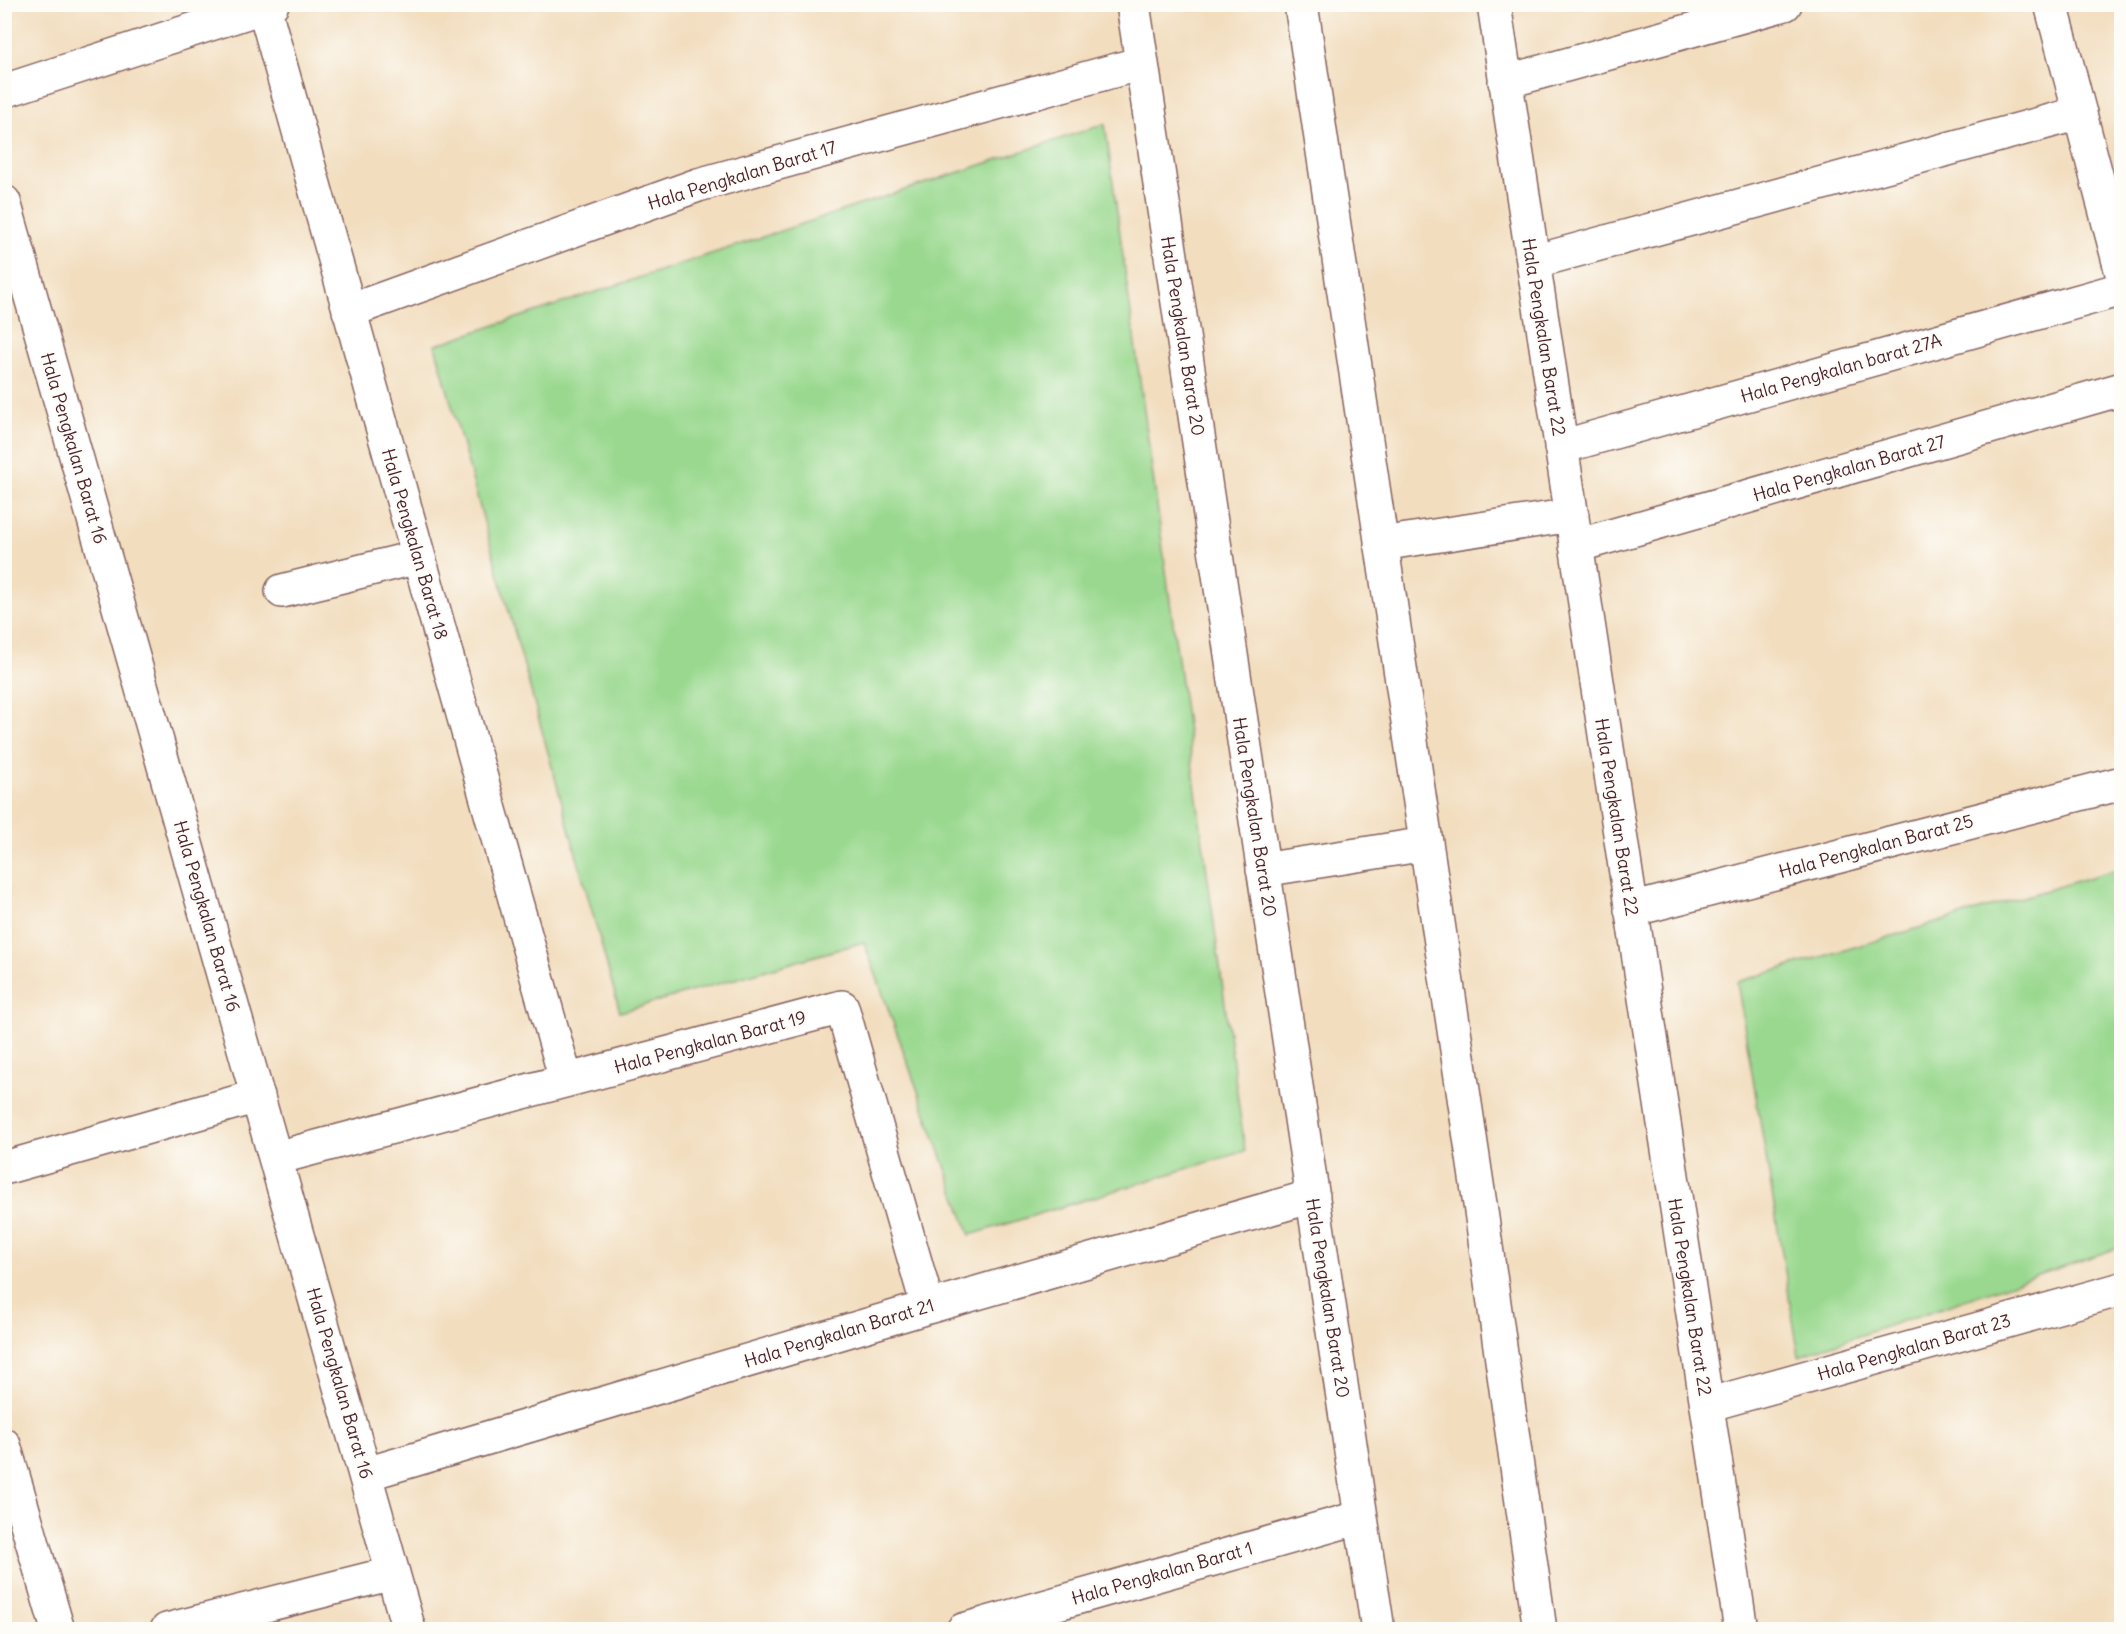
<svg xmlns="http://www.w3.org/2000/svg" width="2126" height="1634" viewBox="0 0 2126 1634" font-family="Delius,sans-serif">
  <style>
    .green { fill: #99d88e; stroke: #727c5c; stroke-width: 1.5 }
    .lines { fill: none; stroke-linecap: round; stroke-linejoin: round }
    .minor-casing { stroke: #85625e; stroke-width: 36 }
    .minor { stroke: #fff; stroke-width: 33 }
    .labels { text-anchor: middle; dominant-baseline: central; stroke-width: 4.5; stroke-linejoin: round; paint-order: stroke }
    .street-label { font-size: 18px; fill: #4a1f2b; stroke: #fdfcf7 }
  </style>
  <rect width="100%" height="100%" fill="#fdfcf7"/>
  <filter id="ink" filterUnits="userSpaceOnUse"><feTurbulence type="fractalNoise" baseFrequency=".0167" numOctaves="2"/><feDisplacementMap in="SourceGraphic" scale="12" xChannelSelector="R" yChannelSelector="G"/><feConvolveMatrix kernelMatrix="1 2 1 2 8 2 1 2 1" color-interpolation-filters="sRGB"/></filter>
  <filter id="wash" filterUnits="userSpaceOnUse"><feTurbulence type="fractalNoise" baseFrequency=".008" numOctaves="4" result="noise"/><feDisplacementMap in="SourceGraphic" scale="24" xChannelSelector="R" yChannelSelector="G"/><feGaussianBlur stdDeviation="1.35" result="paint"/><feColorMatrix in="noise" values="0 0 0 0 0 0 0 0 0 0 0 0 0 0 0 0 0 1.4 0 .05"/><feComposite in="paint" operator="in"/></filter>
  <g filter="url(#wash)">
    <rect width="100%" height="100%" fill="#f2ddbe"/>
    <path class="green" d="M 1105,124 L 1245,1151 L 970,1235 L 864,942 L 620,1012 L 435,345 Z
      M 2121,868 L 2121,1247 L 1799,1356 L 1737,982 Z"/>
  </g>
  <g filter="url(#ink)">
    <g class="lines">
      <defs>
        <path id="minor" d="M 1133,4 L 1378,1630
          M 1301,4 L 1481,1211 L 1540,1630
          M 1494,4 L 1741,1630
          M 2051,4 L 2122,273
          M 264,7 L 566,1080
          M 1505,82 L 1785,4
          M 4,91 L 272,4
          M 4,202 L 409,1630
          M 1533,262 L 2080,113
          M 349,311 L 698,185 L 1142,63
          M 1561,447 L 2122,289
          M 1381,544 L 1572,515
          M 1576,546 L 2122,389
          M 282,591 L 418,557
          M 1263,870 L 1426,844
          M 1631,910 L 2122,783
          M 276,1158 L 842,1007 L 928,1307
          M 4,1168 L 258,1096
          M 1707,1405 L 2122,1289
          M 4,1445 L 58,1630
          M 366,1474 L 928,1307 L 1313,1196
          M 167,1630 L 393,1573
          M 963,1630 L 1361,1517"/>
      </defs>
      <use href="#minor" class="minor-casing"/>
      <use href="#minor" class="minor"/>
    </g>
  </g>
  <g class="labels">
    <g class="street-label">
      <text transform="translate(742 175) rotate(-17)">Hala Pengkalan Barat 17</text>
      <text transform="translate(1183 336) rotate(81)">Hala Pengkalan Barat 20</text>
      <text transform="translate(1544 337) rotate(81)">Hala Pengkalan Barat 22</text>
      <text transform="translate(1841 368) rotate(-16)">Hala Pengkalan barat 27A</text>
      <text transform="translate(74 448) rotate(74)">Hala Pengkalan Barat 16</text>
      <text transform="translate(1849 468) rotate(-16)">Hala Pengkalan Barat 27</text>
      <text transform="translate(415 544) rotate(74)">Hala Pengkalan Barat 18</text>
      <text transform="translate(1255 817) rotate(81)">Hala Pengkalan Barat 20</text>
      <text transform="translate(1617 817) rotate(81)">Hala Pengkalan Barat 22</text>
      <text transform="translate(1876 846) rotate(-15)">Hala Pengkalan Barat 25</text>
      <text transform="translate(207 916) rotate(74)">Hala Pengkalan Barat 16</text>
      <text transform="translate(710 1042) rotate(-15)">Hala Pengkalan Barat 19</text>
      <text transform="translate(1690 1297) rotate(81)">Hala Pengkalan Barat 22</text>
      <text transform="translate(1328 1298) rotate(81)">Hala Pengkalan Barat 20</text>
      <text transform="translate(839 1333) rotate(-17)">Hala Pengkalan Barat 21</text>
      <text transform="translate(1914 1347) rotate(-16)">Hala Pengkalan Barat 23</text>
      <text transform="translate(340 1383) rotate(74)">Hala Pengkalan Barat 16</text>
      <text transform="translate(1162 1573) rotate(-16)">Hala Pengkalan Barat 1</text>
    </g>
  </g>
  <rect width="2126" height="1634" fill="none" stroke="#fdfcf7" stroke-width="24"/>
</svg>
